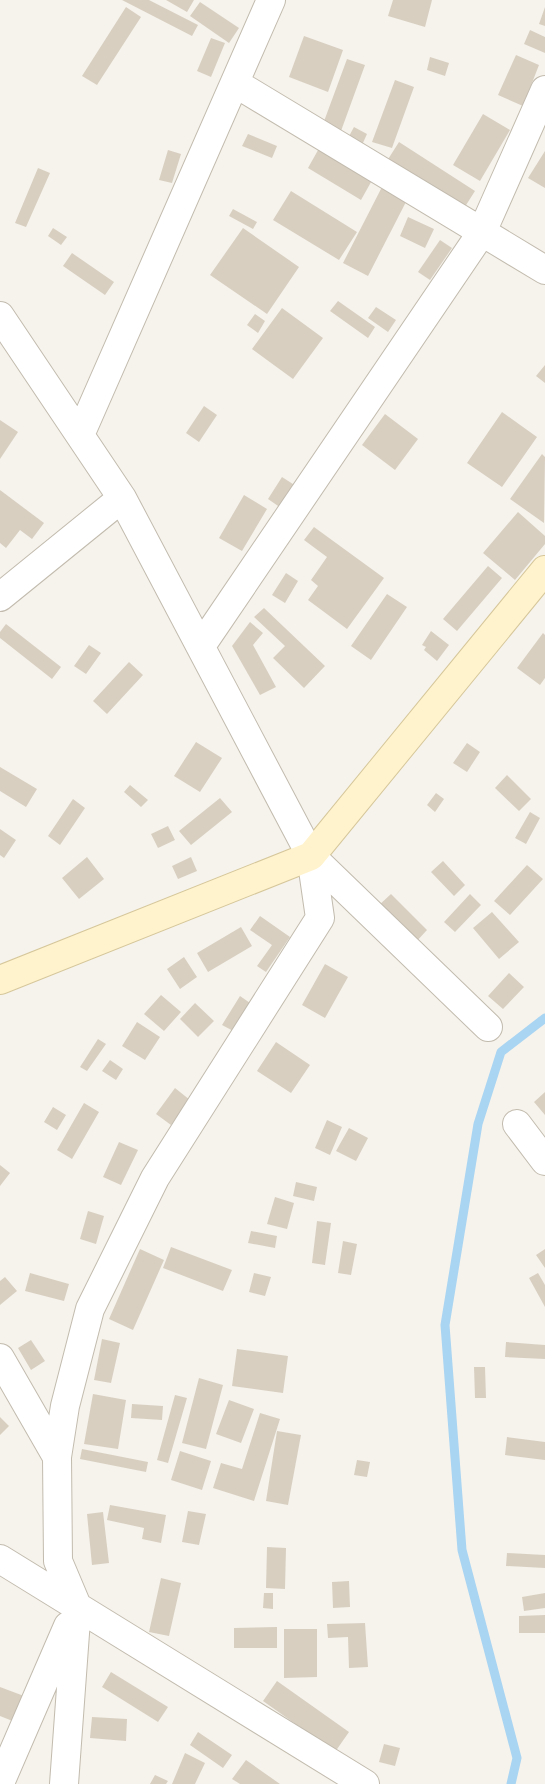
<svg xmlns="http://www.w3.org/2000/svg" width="545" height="1784" viewBox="0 0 545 1784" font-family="'Titillium Web',sans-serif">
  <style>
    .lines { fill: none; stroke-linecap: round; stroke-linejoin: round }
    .stream { stroke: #a9d4f2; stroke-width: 9 }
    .building { fill: #d8cfc1 }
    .street-casing { stroke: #c2bbae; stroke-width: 30 }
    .secondary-casing { stroke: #d6c79b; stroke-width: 30 }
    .street { stroke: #fff; stroke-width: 28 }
    .secondary { stroke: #fff3cd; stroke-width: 28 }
  </style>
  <rect width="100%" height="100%" fill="#f6f3ec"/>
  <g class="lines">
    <path class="stream" d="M 511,1784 L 517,1758 L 462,1550 L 445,1325 L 478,1124 L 501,1052 L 545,1018"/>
  </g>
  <path class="building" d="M 122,0 L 149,0 L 198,25 L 192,36 Z
    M 166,0 L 194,0 L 187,12 Z
    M 393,0 L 432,0 L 425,27 L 388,16 Z
    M 200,2 L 239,28 L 229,43 L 190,16 Z
    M 126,7 L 141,17 L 97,85 L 82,76 Z
    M 545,7 L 545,26 L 539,24 Z
    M 530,30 L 545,37 L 545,53 L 524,44 Z
    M 304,36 L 343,50 L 328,92 L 289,77 Z
    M 211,38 L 225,43 L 211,77 L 197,71 Z
    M 516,55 L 539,65 L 523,106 L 498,95 Z
    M 430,57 L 449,63 L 445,76 L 427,70 Z
    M 347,59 L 365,65 L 341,131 L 323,124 Z
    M 395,80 L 414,87 L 392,148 L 372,142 Z
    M 483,114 L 510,130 L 480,181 L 453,165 Z
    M 354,127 L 367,134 L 362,145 L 348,138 Z
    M 248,134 L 277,146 L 272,158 L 242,146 Z
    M 399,142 L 475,191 L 461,213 L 385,164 Z
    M 322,143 L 375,175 L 361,200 L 308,168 Z
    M 168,150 L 181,154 L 172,183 L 159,180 Z
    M 545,151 L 545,188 L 528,178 Z
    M 38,168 L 50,173 L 26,227 L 15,223 Z
    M 383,185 L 408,198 L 368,276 L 343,263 Z
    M 291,191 L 357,232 L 339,260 L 273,220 Z
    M 233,209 L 257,222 L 253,229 L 229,216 Z
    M 408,217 L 434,229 L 425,248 L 400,236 Z
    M 53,228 L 67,237 L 61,245 L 48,236 Z
    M 243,228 L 299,267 L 267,314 L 210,275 Z
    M 440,240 L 452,248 L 430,280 L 418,272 Z
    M 72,253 L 114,282 L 105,295 L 63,266 Z
    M 338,301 L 375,327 L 368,338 L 330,311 Z
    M 376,307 L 396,320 L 388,332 L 368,318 Z
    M 282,308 L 323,338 L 293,379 L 252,349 Z
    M 255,314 L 265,321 L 258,333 L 247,325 Z
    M 545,365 L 545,383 L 536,376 Z
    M 204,406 L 217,415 L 199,442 L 186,433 Z
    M 502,412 L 537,437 L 502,487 L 467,463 Z
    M 385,414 L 418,439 L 395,470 L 362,445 Z
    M 0,420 L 18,432 L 0,459 Z
    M 542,454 L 545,457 L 544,523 L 510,499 Z
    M 282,477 L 296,486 L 281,508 L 268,499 Z
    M 0,490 L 44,523 L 32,539 L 20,530 L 6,548 L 0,543 Z
    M 244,495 L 267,509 L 242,551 L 219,538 Z
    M 518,512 L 545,536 L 545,544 L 515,580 L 483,553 Z
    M 314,527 L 384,578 L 347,629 L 308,600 L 318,586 L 311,580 L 327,557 L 304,540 Z
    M 488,566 L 502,578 L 457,631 L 443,619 Z
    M 286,573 L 298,581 L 285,603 L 272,595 Z
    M 387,594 L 407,607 L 371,660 L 351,646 Z
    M 264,608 L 325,666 L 304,688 L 273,658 L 285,646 L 254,617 Z
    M 250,622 L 263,633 L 253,645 L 276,687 L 260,695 L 232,646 Z
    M 6,624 L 61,667 L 52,679 L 0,638 L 0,632 Z
    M 431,631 L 449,645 L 437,661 L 424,650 L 426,647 L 422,645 Z
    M 543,633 L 545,635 L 545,678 L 540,685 L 517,668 Z
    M 89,645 L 101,653 L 86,674 L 74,666 Z
    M 129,662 L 143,675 L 107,714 L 93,701 Z
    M 196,742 L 222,758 L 200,792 L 174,776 Z
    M 467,743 L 480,752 L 467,772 L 453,763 Z
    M 0,767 L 37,789 L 26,807 L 0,791 Z
    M 507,775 L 531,799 L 519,811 L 495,788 Z
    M 130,785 L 148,800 L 141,807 L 124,792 Z
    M 436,793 L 444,799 L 435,812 L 427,805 Z
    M 220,798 L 232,812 L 191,845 L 179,831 Z
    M 73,799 L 85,808 L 60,845 L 48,836 Z
    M 530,812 L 540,818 L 526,844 L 515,838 Z
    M 168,826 L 175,840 L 158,848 L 151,834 Z
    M 0,829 L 16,840 L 4,858 L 0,855 Z
    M 87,857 L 104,879 L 79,899 L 62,878 Z
    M 191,857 L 197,871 L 178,879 L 172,866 Z
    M 443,861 L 465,885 L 454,896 L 431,872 Z
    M 527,865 L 543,879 L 510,915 L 494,901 Z
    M 391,894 L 427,930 L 415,943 L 378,906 Z
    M 470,894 L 481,905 L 455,932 L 444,922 Z
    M 492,912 L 519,942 L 499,959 L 473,928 Z
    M 260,916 L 290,937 L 266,972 L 257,966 L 272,945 L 250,930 Z
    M 241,927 L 252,946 L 208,972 L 197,953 Z
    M 184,957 L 197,977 L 180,989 L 167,969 Z
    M 325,964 L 348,977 L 325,1018 L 302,1005 Z
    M 509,973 L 524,987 L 503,1009 L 488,996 Z
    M 161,995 L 181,1012 L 164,1031 L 144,1014 Z
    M 240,996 L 253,1005 L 237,1033 L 222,1025 Z
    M 195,1003 L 214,1021 L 198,1037 L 180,1019 Z
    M 137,1022 L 160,1037 L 145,1060 L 122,1046 Z
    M 98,1039 L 106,1044 L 87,1071 L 80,1067 Z
    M 276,1042 L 310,1065 L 291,1093 L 257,1071 Z
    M 110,1060 L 123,1069 L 116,1080 L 102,1071 Z
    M 175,1088 L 190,1100 L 171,1125 L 156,1114 Z
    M 545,1092 L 545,1115 L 534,1102 Z
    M 84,1103 L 99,1112 L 72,1159 L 57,1150 Z
    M 53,1107 L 66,1115 L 57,1130 L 44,1122 Z
    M 327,1120 L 342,1127 L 330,1155 L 315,1148 Z
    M 349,1128 L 368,1138 L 356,1161 L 336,1151 Z
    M 119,1142 L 138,1150 L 121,1185 L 103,1177 Z
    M 0,1165 L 10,1173 L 0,1186 Z
    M 296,1182 L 317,1187 L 314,1201 L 293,1196 Z
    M 275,1197 L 294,1203 L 287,1229 L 267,1224 Z
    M 88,1211 L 104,1216 L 96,1244 L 80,1239 Z
    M 317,1221 L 331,1223 L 325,1265 L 312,1263 Z
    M 251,1231 L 277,1236 L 275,1248 L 248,1243 Z
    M 343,1241 L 357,1244 L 351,1275 L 338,1273 Z
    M 171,1247 L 232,1270 L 223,1291 L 163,1268 Z
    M 140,1249 L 164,1260 L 133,1330 L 109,1319 Z
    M 545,1249 L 545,1268 L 536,1255 Z
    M 30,1273 L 69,1284 L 64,1301 L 25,1291 Z
    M 254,1273 L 271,1277 L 265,1296 L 249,1292 Z
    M 538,1273 L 545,1285 L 545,1307 L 529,1278 Z
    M 5,1277 L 17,1291 L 0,1305 L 0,1281 Z
    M 102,1339 L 120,1343 L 111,1383 L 94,1380 Z
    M 31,1340 L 45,1361 L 31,1370 L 18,1348 Z
    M 506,1342 L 545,1345 L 545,1359 L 505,1357 Z
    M 237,1349 L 288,1356 L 283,1393 L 232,1386 Z
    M 474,1367 L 485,1367 L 486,1398 L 475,1398 Z
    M 199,1378 L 223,1385 L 206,1449 L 182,1443 Z
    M 93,1394 L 126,1400 L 118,1449 L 84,1444 Z
    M 175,1395 L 187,1398 L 168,1463 L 157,1460 Z
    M 229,1400 L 254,1409 L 241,1443 L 216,1434 Z
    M 132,1404 L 163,1406 L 162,1420 L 131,1418 Z
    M 260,1413 L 280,1419 L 254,1501 L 213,1488 L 221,1463 L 242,1469 Z
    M 0,1417 L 9,1426 L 0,1435 Z
    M 277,1431 L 301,1435 L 288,1505 L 266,1501 Z
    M 507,1437 L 545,1442 L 545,1460 L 505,1455 Z
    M 82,1449 L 148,1462 L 146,1472 L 80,1459 Z
    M 180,1451 L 211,1461 L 202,1490 L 171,1480 Z
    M 357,1460 L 370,1462 L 367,1477 L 354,1475 Z
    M 110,1505 L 166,1515 L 161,1543 L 142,1539 L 144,1528 L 107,1520 Z
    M 188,1511 L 206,1514 L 199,1545 L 182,1542 Z
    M 103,1512 L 109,1563 L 92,1565 L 87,1514 Z
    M 267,1547 L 286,1548 L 285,1589 L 266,1588 Z
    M 507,1553 L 545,1555 L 545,1568 L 506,1566 Z
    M 161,1578 L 181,1583 L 169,1636 L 149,1632 Z
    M 349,1581 L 350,1607 L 333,1608 L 332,1582 Z
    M 264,1593 L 273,1593 L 273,1609 L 263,1608 Z
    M 545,1593 L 545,1608 L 524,1611 L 522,1597 Z
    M 545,1615 L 545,1633 L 519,1633 L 519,1616 Z
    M 365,1623 L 368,1667 L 349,1668 L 348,1637 L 328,1638 L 327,1624 Z
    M 277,1627 L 277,1648 L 234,1648 L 234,1628 Z
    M 284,1629 L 317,1629 L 317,1677 L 284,1678 Z
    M 111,1672 L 168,1707 L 158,1722 L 102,1687 Z
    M 277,1681 L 349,1732 L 335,1752 L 263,1701 Z
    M 0,1687 L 24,1696 L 15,1722 L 0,1716 Z
    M 92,1717 L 127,1719 L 126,1741 L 90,1738 Z
    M 198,1732 L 232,1755 L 223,1768 L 190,1745 Z
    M 384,1744 L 400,1748 L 395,1766 L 379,1762 Z
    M 185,1753 L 205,1763 L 195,1784 L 172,1784 Z
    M 246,1760 L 280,1784 L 240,1784 L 232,1779 Z
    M 155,1775 L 168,1781 L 166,1784 L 150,1784 Z"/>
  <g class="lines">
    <defs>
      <path id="street" d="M 235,83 L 545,270
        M 0,316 L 122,498
        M 80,435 L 271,0
        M 0,597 L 122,498 L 311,856 L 488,1027
        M 201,646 L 482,232 L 545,90
        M 517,1124 L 545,1161
        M 0,1358 L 57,1457
        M 0,1559 L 365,1784
        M 0,1783 L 68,1626
        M 64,1784 L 77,1606 L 58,1561 L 57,1457 L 65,1406 L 90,1309 L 155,1178 L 320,918 L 311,856"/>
      <path id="secondary" d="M 0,980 L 311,856 L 545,570"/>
    </defs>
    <use href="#street" class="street-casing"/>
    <use href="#secondary" class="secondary-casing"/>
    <use href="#street" class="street"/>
    <use href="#secondary" class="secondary"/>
  </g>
</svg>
